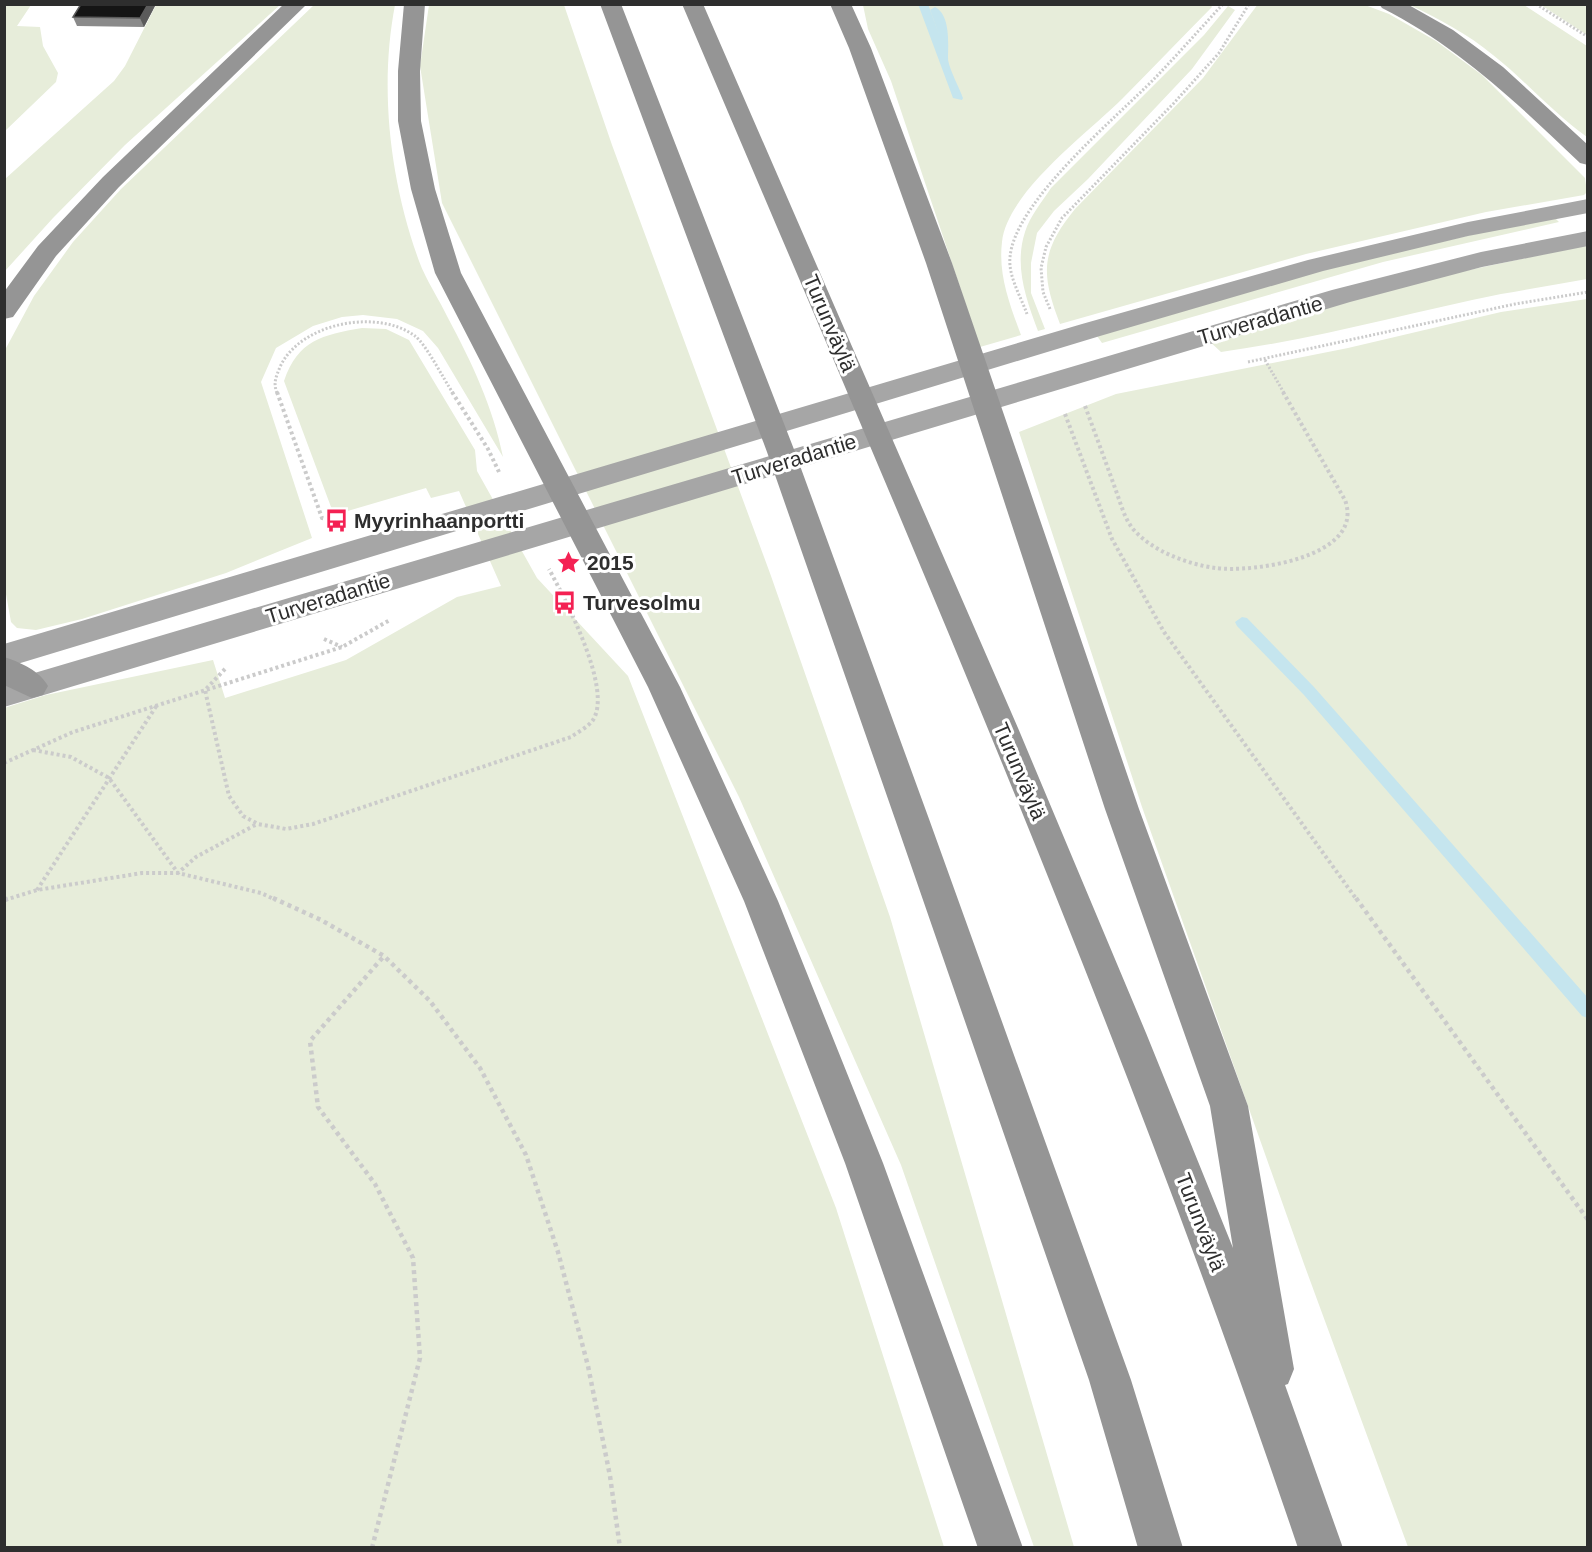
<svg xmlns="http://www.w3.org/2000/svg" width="1592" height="1552" viewBox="0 0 1592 1552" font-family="Helvetica,sans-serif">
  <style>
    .green { fill: #e7edda }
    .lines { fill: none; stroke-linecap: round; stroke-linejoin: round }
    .stream { fill: #c5e5ee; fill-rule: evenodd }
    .path-far2 { stroke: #cbcbcb; stroke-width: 3; stroke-dasharray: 2 2; stroke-linecap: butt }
    .path-far1 { stroke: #cbcbcb; stroke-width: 4; stroke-dasharray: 3 3; stroke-linecap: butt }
    .path { stroke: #cbcbcb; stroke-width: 4.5; stroke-dasharray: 4 4; stroke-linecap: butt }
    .major { fill: #a6a6a6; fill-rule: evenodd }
    .highway { fill: #959595; fill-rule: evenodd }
    .wall { fill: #8a8a8a }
    .shaded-wall { fill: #5b5b5b }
    .building { fill: #151515; stroke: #5b5b5b; stroke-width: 1.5 }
    .labels { text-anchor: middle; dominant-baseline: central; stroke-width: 6; stroke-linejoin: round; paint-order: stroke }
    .street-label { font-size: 21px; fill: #2e2e2e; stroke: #fff }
    .poi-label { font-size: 21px; font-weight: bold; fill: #2e2e2e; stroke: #fff; text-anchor: start }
  </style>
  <rect width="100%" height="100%" fill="#fff"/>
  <path class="green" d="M 5,4 L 31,5 L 17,26 L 40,27 L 43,46 L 58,73 L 56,82 L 5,131 Z
    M 1210,4 L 1212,7 C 1182,37 1153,68 1123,98 C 1088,133 1007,192 1002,242 C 998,275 1010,305 1021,335 L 980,347 L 891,81 L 868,29 L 863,5 Z
    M 1258,4 L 1365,5 L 1389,14 L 1436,41 L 1482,75 L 1585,178 L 1587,192 L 1584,195 L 1486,212 L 1306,254 L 1060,324 C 1041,274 1040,252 1075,209 L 1203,78 Z
    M 156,5 L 280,5 L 125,145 L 53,218 L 5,271 L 5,179 L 114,81 L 125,66 Z
    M 314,5 L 395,5 C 379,88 390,181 419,261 C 426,280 439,299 448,318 C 472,363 493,407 503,457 L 438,348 L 423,331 L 397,319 L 363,315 L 342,317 L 313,326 L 276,348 L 261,382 L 312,538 L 226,573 L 82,619 L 36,630 L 17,628 L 11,622 L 4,583 L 5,350 L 34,296 L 73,242 L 121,189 Z
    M 429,5 L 564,5 L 612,145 L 771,576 L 890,917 L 1074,1547 L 1034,1547 L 901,1165 L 739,797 L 442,203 L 420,66 Z
    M 1410,5 L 1524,5 L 1587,46 L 1587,137 C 1553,113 1526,81 1493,55 C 1468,34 1439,19 1410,5 Z
    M 1541,5 L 1587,5 L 1587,35 Z
    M 1228,6 L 1235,10 L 1192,69 L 1088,179 L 1054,211 L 1037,233 L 1031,263 L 1031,293 L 1045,329 L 1038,331 C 1026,299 1014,266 1025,232 C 1030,216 1042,202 1051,188 L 1204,35 Z
    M 1553,216 L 1559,222 L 1383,262 L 1102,343 L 1097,336 L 1315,271 Z
    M 1587,245 L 1587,279 C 1559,284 1530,289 1501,294 C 1408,313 1316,339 1221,352 L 1208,340 L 1398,285 Z
    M 1587,299 L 1587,1547 L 1408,1547 L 1304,1264 L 1142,807 L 1019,432 L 1116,394 L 1348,348 L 1501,312 Z
    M 362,328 L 386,329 L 409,340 L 475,450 L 477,471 L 537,578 L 628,676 L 836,1208 L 944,1547 L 5,1547 L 4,708 L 46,695 L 213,660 L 225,698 L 346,660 L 457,597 L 501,586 L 459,491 L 431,498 L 426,488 L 334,515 L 284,381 C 298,340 322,335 362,328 Z"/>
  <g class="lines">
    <path class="stream" d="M 918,4 L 928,4 L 940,37 L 930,10 L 935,7 C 951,15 948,45 948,58 C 948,67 960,89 963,98 L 962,100 L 953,98 Z
      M 1242,617 L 1247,618 L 1314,687 L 1588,998 L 1588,1018 L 1582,1016 L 1304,695 L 1237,626 L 1235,622 Z"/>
    <path class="path-far2" d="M 1241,4 L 1248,5
      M 1536,4 L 1588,37
      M 1050,309 L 1043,292 L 1041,268 L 1046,247 L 1062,218 L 1174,103 L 1219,53 L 1249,4
      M 1027,314 C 1021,297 1008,276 1010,257 C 1015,201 1116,118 1155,78 C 1178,54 1200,29 1223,4
      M 1265,360 L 1284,393
      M 1248,362 L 1515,304 L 1588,292
      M 277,393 C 273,383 276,377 280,367 C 300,323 377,308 415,336 C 426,344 444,380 453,393"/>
    <path class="path-far1" d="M 277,392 L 322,518 L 329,519
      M 452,392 L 488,449 L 499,472
      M 1085,406 C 1095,433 1105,460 1115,488 C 1120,501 1124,518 1133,529 C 1152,551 1187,564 1215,568 C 1251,573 1366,558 1345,500 L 1283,392
      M 1065,414 L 1112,539 L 1164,632 L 1357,900
      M 324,639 L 342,647
      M 225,669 L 205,690 L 229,796 L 243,816 L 258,824 L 286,829 L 313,824 L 571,737 C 578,732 588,727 593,720 C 613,689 565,599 549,569
      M 33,750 L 71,757 L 109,778 L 178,873 L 196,857 L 257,824
      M 4,763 L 73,732 L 342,647 L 390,620
      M 37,890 L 157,705
      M 5,900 L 37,890 L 142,873 L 178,873 L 261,893 L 276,900"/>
    <path class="path" d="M 273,898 L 321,920 L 384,956 L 430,1001 L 480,1068 L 526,1155 L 558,1252 L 588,1366 L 610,1476 L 620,1548
      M 1356,898 L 1588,1220
      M 4,900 L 10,898
      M 372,1548 L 420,1358 L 413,1258 L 375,1184 L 318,1107 L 310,1041 L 384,956"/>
    <path class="major" d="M 1588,199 L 1588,213 L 1468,236 L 1323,271 L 1100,336 L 4,668 L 4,644 L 1082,324 L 1308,260 L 1468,222 Z
      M 1588,231 L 1588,246 L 1482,267 L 1350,302 L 4,707 L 4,682 L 1332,290 L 1481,252 Z"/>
    <path class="highway" d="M 284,4 L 307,4 L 119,187 L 56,256 L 13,317 L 4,319 L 4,292 L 38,246 L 103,177 Z
      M 404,4 L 425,4 L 420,71 L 421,121 L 435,189 L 461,273 L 680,687 L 778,901 L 883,1163 L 1023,1548 L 978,1548 L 845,1163 L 744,901 L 648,687 L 435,273 L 411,189 L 398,121 L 398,71 Z
      M 600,4 L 621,4 L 795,452 L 929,819 L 1131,1380 L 1183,1548 L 1138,1548 L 1089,1380 L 895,819 L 767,452 Z
      M 682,4 L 703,4 L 1018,728 L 1146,1033 L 1233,1248 L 1210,1106 L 1105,809 L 926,263 L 849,48 L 830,4 L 851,4 L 871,48 L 952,263 L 1139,809 L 1248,1106 L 1294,1369 L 1288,1384 L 1285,1385 L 1343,1548 L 1298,1548 C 1121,1023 899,514 682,4 Z
      M 1379,4 L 1407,4 L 1453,30 L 1503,67 L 1588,145 L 1588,165 L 1580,163 C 1518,104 1459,47 1382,8 Z
      M 4,657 C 20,662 40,671 48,686 L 43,695 L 32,698 L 4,685 Z"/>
  </g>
  <path class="wall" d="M 156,4 L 144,27 L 77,26 L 73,17 Z"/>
  <path class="shaded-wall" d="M 148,4 L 156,4 L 144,27 L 140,18 Z"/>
  <path class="building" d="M 81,4 L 148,4 L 140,18 L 73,17 Z"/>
  <defs>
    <symbol id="bus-bare" viewBox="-9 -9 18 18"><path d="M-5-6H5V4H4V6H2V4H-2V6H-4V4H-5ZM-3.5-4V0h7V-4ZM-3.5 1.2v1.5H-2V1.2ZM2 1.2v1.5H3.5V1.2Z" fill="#f42153" stroke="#fff" stroke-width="2.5" paint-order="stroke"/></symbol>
    <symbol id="sight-bare" viewBox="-9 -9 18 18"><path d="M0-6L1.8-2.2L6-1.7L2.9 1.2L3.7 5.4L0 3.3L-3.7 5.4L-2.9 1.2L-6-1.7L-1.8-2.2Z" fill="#f42153" stroke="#fff" stroke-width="2.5" paint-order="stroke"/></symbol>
  </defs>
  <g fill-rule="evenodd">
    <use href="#bus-bare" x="320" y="504" width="33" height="33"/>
    <use href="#sight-bare" x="552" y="546" width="33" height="33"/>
    <use href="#bus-bare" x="548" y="586" width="33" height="33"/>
  </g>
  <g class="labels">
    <g class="street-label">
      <text transform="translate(1260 320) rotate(-16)">Turveradantie</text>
      <text transform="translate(830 323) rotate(67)">Turunväylä</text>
      <text transform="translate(794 459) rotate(-17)">Turveradantie</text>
      <text transform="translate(328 598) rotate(-17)">Turveradantie</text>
      <text transform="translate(1020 771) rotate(67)">Turunväylä</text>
      <text transform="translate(1201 1222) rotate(69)">Turunväylä</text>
    </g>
    <g class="poi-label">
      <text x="354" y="520">Myyrinhaanportti</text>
      <text x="587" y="562">2015</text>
      <text x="583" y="602">Turvesolmu</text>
    </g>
  </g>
  <rect width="1592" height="1552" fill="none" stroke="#2e2e2e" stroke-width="12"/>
</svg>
